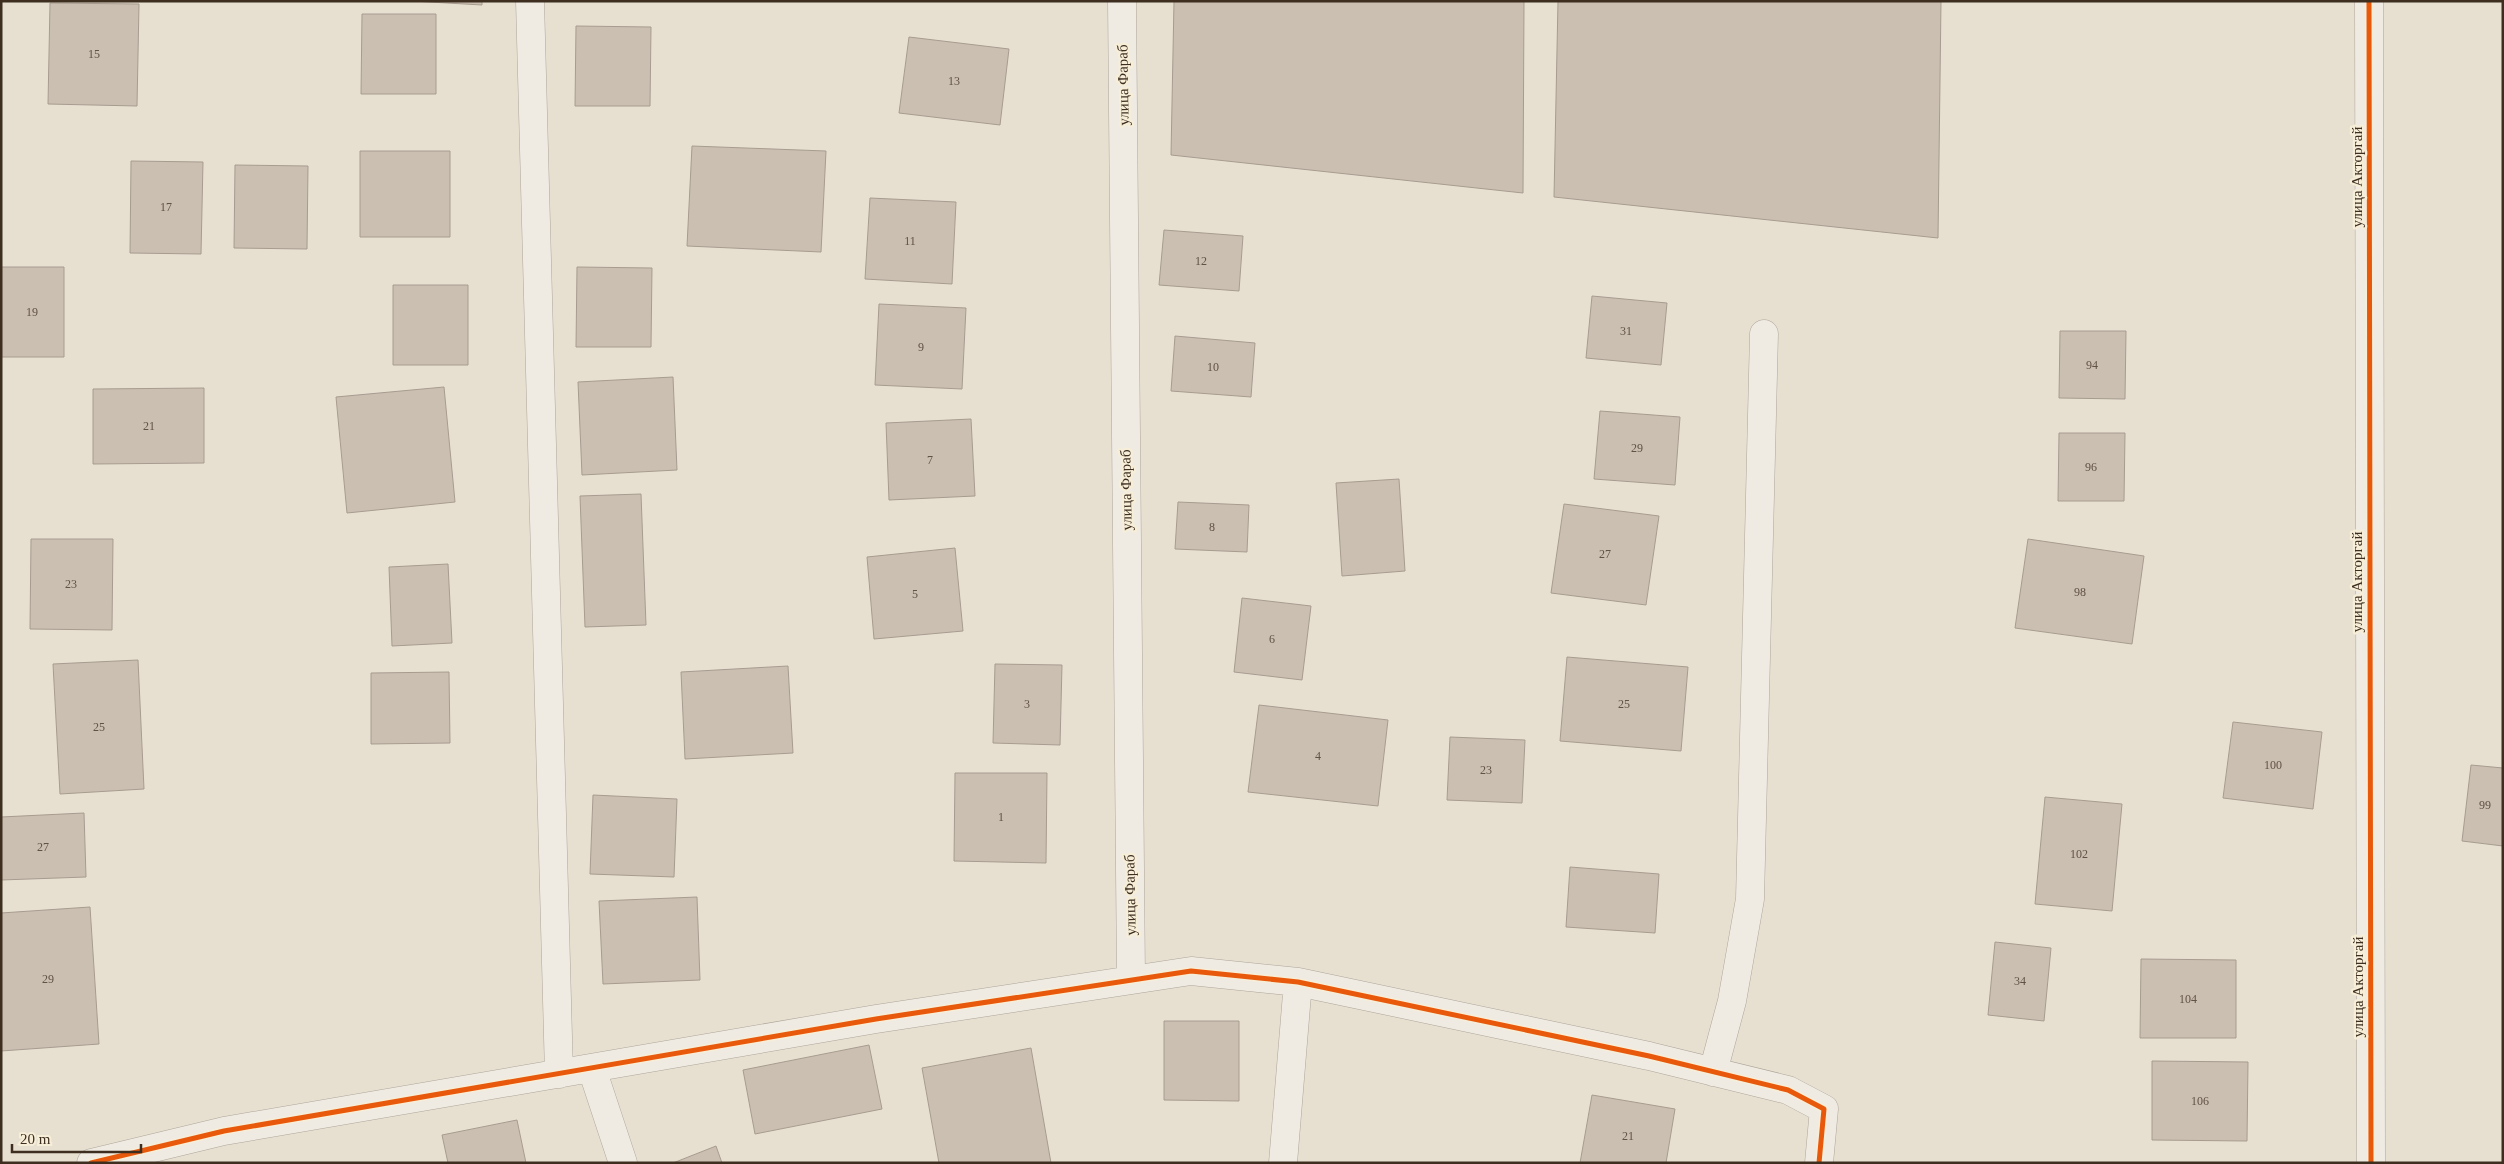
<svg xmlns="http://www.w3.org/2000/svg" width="2504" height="1164" viewBox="0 0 2504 1164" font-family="Georgia,serif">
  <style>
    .building { fill: #cbbfb2; stroke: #a89c90 }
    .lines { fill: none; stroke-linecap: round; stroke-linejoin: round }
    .minor-casing { stroke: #ada599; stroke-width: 29 }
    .minor { stroke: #efebe3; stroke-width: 28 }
    .cycleway-casing { stroke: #f7eed8; stroke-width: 8 }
    .cycleway { stroke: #e8590c; stroke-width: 5 }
    .labels { text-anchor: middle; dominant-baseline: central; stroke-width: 4.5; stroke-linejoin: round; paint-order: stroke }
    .number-label { font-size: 12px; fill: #605244 }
    .street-label { font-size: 15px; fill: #3d2e20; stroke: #f7eed8 }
  </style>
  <rect width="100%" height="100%" fill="#e7e0d1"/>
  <path class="building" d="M 412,1 L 482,1 L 482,5 Z
    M 1174,1 L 1524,1 L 1523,193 L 1171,155 Z
    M 1558,1 L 1941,1 L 1938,238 L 1554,197 Z
    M 50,3 L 139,4 L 137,106 L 48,104 Z
    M 362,14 L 436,14 L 436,94 L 361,94 Z
    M 576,26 L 651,27 L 650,106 L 575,106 Z
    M 909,37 L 1009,49 L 1000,125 L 899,113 Z
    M 692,146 L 826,151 L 821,252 L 687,246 Z
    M 360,151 L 450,151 L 450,237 L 360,237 Z
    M 131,161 L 203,162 L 201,254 L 130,253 Z
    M 235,165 L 308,166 L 307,249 L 234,248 Z
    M 870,198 L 956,202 L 952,284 L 865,279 Z
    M 1164,230 L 1243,236 L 1239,291 L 1159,285 Z
    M 1,267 L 64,267 L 64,357 L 1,357 Z
    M 577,267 L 652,268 L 651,347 L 576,347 Z
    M 393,285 L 468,285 L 468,365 L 393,365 Z
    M 1592,296 L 1667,303 L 1661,365 L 1586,358 Z
    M 879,304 L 966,308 L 962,389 L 875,385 Z
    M 2060,331 L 2126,331 L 2125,399 L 2059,398 Z
    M 1175,336 L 1255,343 L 1251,397 L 1171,391 Z
    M 673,377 L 677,470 L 582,475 L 578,382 Z
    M 444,387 L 455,502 L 347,513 L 336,397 Z
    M 204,388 L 204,463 L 93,464 L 93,389 Z
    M 1600,411 L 1680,417 L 1675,485 L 1594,479 Z
    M 971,419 L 975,496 L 889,500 L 886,423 Z
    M 2059,433 L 2125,433 L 2124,501 L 2058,501 Z
    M 1399,479 L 1405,571 L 1342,576 L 1336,483 Z
    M 641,494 L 646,625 L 585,627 L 580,496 Z
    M 1178,502 L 1249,505 L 1247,552 L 1175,549 Z
    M 1564,504 L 1659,516 L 1646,605 L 1551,593 Z
    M 31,539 L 113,539 L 112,630 L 30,629 Z
    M 2028,539 L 2144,556 L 2132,644 L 2015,628 Z
    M 955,548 L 963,631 L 874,639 L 867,557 Z
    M 448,564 L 452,643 L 392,646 L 389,567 Z
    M 1242,598 L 1311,606 L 1302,680 L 1234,672 Z
    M 1567,657 L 1688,667 L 1681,751 L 1560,741 Z
    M 138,660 L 144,789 L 60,794 L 53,664 Z
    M 995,664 L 1062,665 L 1060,745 L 993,743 Z
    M 788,666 L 793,753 L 685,759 L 681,672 Z
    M 449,672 L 450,743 L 371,744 L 371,673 Z
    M 1259,705 L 1388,720 L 1378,806 L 1248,792 Z
    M 2233,722 L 2322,732 L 2313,809 L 2223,798 Z
    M 1450,737 L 1525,740 L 1522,803 L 1447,800 Z
    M 2471,765 L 2503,768 L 2503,846 L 2462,841 Z
    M 955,773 L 1047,773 L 1046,863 L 954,861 Z
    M 593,795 L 677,799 L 674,877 L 590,874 Z
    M 2045,797 L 2122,804 L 2112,911 L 2035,904 Z
    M 84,813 L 86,877 L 1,880 L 1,817 Z
    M 1570,867 L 1659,874 L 1655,933 L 1566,927 Z
    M 697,897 L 700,980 L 603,984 L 599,901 Z
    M 90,907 L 99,1044 L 1,1051 L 1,913 Z
    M 1995,942 L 2051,948 L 2044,1021 L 1988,1015 Z
    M 2141,959 L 2236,960 L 2236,1038 L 2140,1038 Z
    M 1164,1021 L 1239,1021 L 1239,1101 L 1164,1100 Z
    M 869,1045 L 882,1109 L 755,1134 L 743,1070 Z
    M 1031,1048 L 1051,1163 L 939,1163 L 922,1068 Z
    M 2152,1061 L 2248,1062 L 2247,1141 L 2152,1140 Z
    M 1592,1095 L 1675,1109 L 1666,1163 L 1580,1163 Z
    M 517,1120 L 526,1163 L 448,1163 L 442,1135 Z
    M 716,1146 L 722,1163 L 673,1163 Z"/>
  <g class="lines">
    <defs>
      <path id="minor" d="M 530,1 L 559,1074
        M 1122,1 L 1131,978
        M 2369,1 L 2371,1163
        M 592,1069 L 623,1163
        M 1713,1072 L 1732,1001 L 1750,899 L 1764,334
        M 91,1163 L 224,1131 L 876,1019 L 1191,971 L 1298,982 L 1649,1056 L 1788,1090 L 1824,1109 L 1819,1163
        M 1283,1163 L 1298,982"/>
    </defs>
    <use href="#minor" class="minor-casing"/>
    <use href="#minor" class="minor"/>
    <defs>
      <path id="cycleway" d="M 2369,1 L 2371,1163
        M 91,1163 L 224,1131 L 876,1019 L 1191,971 L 1298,982 L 1649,1056 L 1788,1090 L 1824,1109 L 1819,1163"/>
    </defs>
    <use href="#cycleway" class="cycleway-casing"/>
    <use href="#cycleway" class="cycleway"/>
  </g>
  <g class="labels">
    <g class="number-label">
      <text x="94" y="54">15</text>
      <text x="954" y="81">13</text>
      <text x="166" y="207">17</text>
      <text x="910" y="241">11</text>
      <text x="1201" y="261">12</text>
      <text x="32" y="312">19</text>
      <text x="1626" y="331">31</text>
      <text x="921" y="347">9</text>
      <text x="2092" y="365">94</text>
      <text x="1213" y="367">10</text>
      <text x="149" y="426">21</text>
      <text x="1637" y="448">29</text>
      <text x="930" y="460">7</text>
      <text x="2091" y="467">96</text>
      <text x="1212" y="527">8</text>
      <text x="1605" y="554">27</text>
      <text x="71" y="584">23</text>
      <text x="2080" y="592">98</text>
      <text x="915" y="594">5</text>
      <text x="1272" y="639">6</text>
      <text x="1027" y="704">3</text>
      <text x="1624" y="704">25</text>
      <text x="99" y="727">25</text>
      <text x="1318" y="756">4</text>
      <text x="2273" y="765">100</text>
      <text x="1486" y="770">23</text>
      <text x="2485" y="805">99</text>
      <text x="1001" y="817">1</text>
      <text x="43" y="847">27</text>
      <text x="2079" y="854">102</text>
      <text x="48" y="979">29</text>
      <text x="2020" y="981">34</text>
      <text x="2188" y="999">104</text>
      <text x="2200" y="1101">106</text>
      <text x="1628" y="1136">21</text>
    </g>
    <g class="street-label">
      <text transform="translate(1123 85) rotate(-91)">улица Фараб</text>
      <text transform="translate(2357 177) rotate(-90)">улица Акторгай</text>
      <text transform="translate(1126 490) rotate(-91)">улица Фараб</text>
      <text transform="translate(2357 582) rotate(-90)">улица Акторгай</text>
      <text transform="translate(1130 895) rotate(-91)">улица Фараб</text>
      <text transform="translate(2358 987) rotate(-90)">улица Акторгай</text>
    </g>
  </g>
  <rect width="2504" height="1164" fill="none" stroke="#3d2e20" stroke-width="5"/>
  <path d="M12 1144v8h129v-8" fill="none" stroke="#3d2e20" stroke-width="2.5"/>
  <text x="20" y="1144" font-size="15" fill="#3d2e20" stroke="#f7eed8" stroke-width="4" paint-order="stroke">20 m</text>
</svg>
